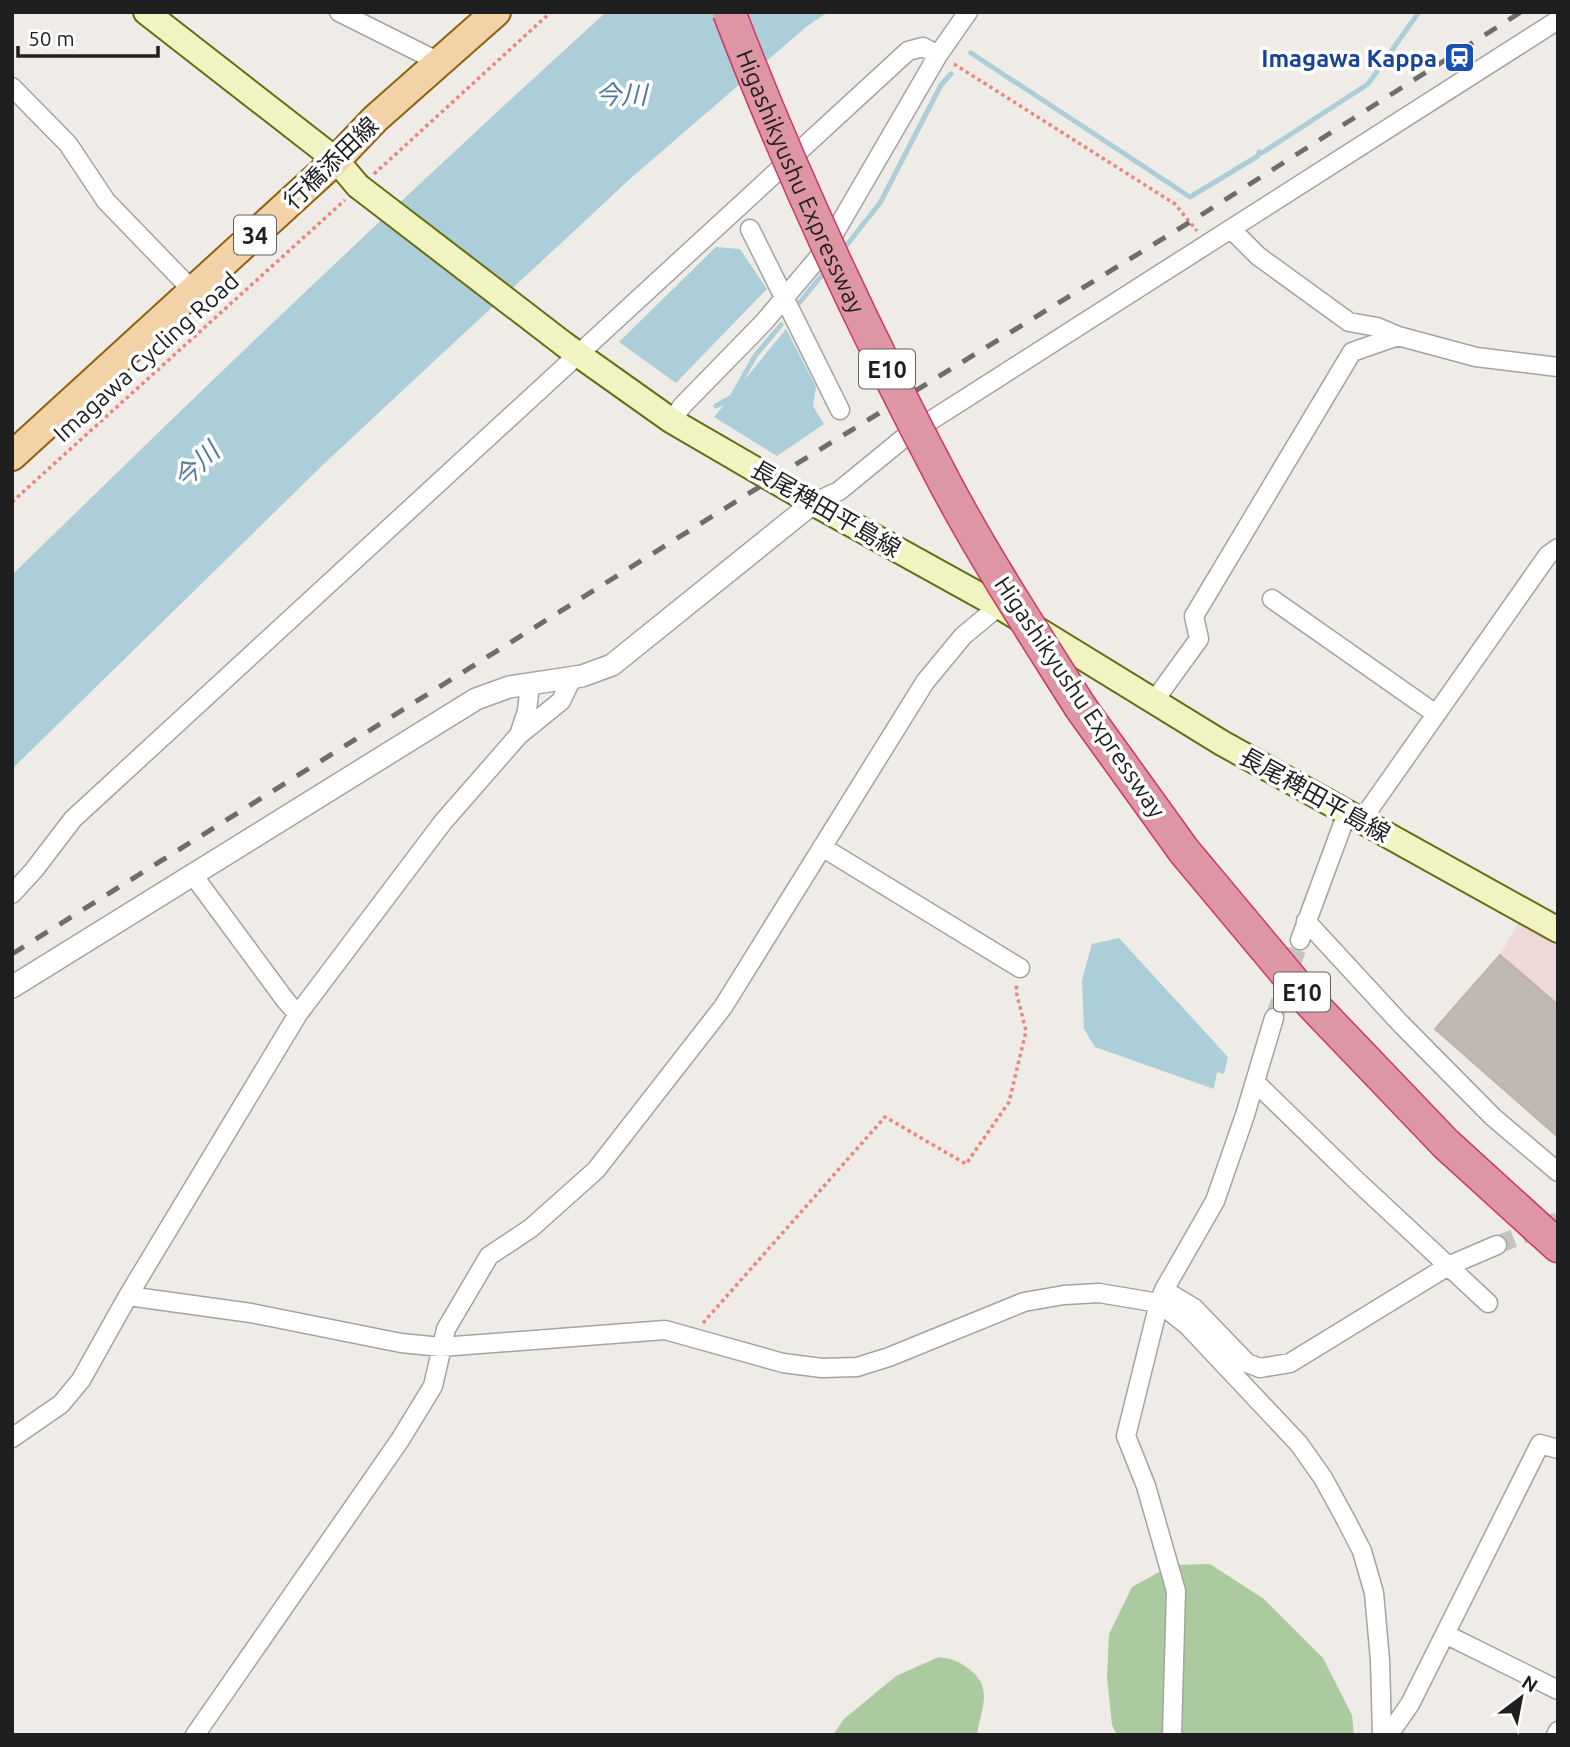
<svg xmlns="http://www.w3.org/2000/svg" width="1570" height="1747" viewBox="0 0 1570 1747" font-family="Ubuntu,'Noto Sans JP',sans-serif">
  <style>
    .commercial { fill: #eed8d8 }
    .forest { fill: #acca9f }
    .water { fill: #abced8 }
    .lines { fill: none; stroke-linecap: round; stroke-linejoin: round }
    .stream { stroke: #abced8; stroke-width: 5 }
    .building { fill: #bfb8b3; stroke: #bfb3aa; stroke-width: 2 }
    .minor-tunnel { stroke: #c5c3bf; stroke-width: 18; stroke-dasharray: 18 9; stroke-linecap: butt }
    .minor-casing { stroke: #a3a3a3; stroke-width: 21 }
    .tertiary-casing { stroke: #a3a3a3; stroke-width: 24 }
    .secondary-casing { stroke: #636d10; stroke-width: 28 }
    .primary-casing { stroke: #8c620f; stroke-width: 32 }
    .motorway-casing { stroke: #ca3769; stroke-width: 35 }
    .path { stroke: #ec867a; stroke-width: 3.5; stroke-dasharray: 3.5 3.5; stroke-linecap: butt }
    .minor { stroke: #fff; stroke-width: 18 }
    .tertiary { stroke: #fff; stroke-width: 21 }
    .secondary { stroke: #f1f3c0; stroke-width: 24 }
    .primary { stroke: #f3d2a8; stroke-width: 28 }
    .motorway { stroke: #de96a4; stroke-width: 32 }
    .rail { stroke: #6d6d6d; stroke-width: 5; stroke-dasharray: 14 14; stroke-linecap: butt }
    .secondary-bridge-casing { stroke: #636d10; stroke-width: 28; stroke-linecap: butt }
    .motorway-bridge-casing { stroke: #ca3769; stroke-width: 35; stroke-linecap: butt }
    .secondary-bridge { stroke: #f1f3c0; stroke-width: 24 }
    .motorway-bridge { stroke: #de96a4; stroke-width: 32 }
    .labels { text-anchor: middle; dominant-baseline: central; stroke-width: 7; stroke-linejoin: round; paint-order: stroke }
    .shield { fill: #fff; stroke: #626262; stroke-width: 2 }
    .shield-label { font-size: 23px; font-weight: bold; fill: #1f1f1f }
    .transit-label { font-size: 24px; font-weight: bold; fill: #164399; stroke: #fff; text-anchor: end }
    .street-label { font-size: 24px; fill: #1f1f1f; stroke: #fff }
    .water-label { font-size: 26px; font-style: italic; fill: #52789f; stroke: #fff }
  </style>
  <rect width="100%" height="100%" fill="#efece7"/>
  <path class="commercial" d="M 1520,920 L 1558,941 L 1558,1137 L 1435,1029 L 1500,955 Z"/>
  <path class="forest" d="M 1210,1564 L 1264,1599 L 1323,1658 L 1352,1715 L 1354,1735 L 1117,1735 L 1112,1725 L 1107,1677 L 1109,1634 L 1132,1587 L 1172,1565 Z
    M 939,1657 C 952,1659 959,1661 969,1669 C 994,1688 981,1708 977,1735 L 833,1735 L 844,1719 L 896,1676 Z"/>
  <path class="water" d="M 606,12 L 828,12 L 806,27 L 631,178 L 328,460 L 12,769 L 12,575 C 207,384 404,196 606,12 Z
    M 716,247 L 740,249 L 767,289 L 676,383 L 619,342 Z
    M 786,329 L 816,387 L 813,406 L 824,424 L 777,456 L 714,417 Z
    M 1119,938 L 1228,1057 L 1224,1074 L 1217,1072 L 1214,1089 L 1095,1047 L 1084,1029 L 1082,980 L 1092,944 Z"/>
  <g class="lines">
    <path class="stream" d="M 971,53 L 1190,197 L 1258,156 L 1259,152 L 1262,153 L 1368,84 L 1419,12
      M 842,251 L 880,203 L 941,85 L 951,74
      M 800,302 L 827,269
      M 716,406 L 732,397 L 755,356 L 781,325"/>
  </g>
  <path class="building" d="M 1500,955 L 1558,1005 L 1558,1137 L 1435,1029 Z"/>
  <g class="lines">
    <path class="minor-tunnel" d="M 1274,1018 L 1300,940
      M 1497,1245 L 1558,1221"/>
    <defs>
      <path id="minor" d="M 339,12 L 439,62
        M 12,87 L 68,144 L 106,201 L 193,291
        M 750,229 L 840,410
        M 1231,229 L 1258,256 L 1349,322 L 1377,327 L 1398,336 L 1476,357 L 1558,367
        M 672,421 L 682,406 L 764,322 L 824,251 L 938,55
        M 813,503 L 839,491 L 905,437 L 1558,20
        M 1272,599 L 1436,714
        M 1154,701 L 1199,639 L 1194,616 L 1352,352 L 1398,336
        M 519,735 L 527,711 L 530,684
        M 1361,821 L 1548,555 L 1558,548
        M 822,847 L 1020,968
        M 193,875 L 286,1001 L 298,1014
        M 12,894 L 34,870 L 73,819 L 908,51 L 923,47 L 938,55 L 968,12
        M 1306,921 L 1401,1024 L 1493,1117 L 1558,1172
        M 1300,940 L 1347,813
        M 1255,1082 L 1357,1181 L 1488,1303
        M 1164,1290 L 1194,1308 L 1247,1363 L 1260,1368 L 1290,1363 L 1448,1266 L 1497,1245
        M 128,1296 L 251,1313 L 401,1343 L 441,1347 L 665,1330 L 783,1363 L 822,1368 L 857,1367 L 889,1357 L 1024,1302 L 1064,1295 L 1099,1293 L 1159,1303 L 1188,1326 L 1299,1444 L 1323,1478 L 1346,1520 L 1362,1551 L 1374,1593 L 1380,1660 L 1382,1735
        M 12,1438 L 61,1404 L 81,1380 L 128,1296 L 298,1014 L 443,822 L 519,735 L 561,701 L 572,678
        M 1445,1634 L 1540,1444 L 1558,1449
        M 1394,1727 L 1410,1704 L 1445,1634 L 1558,1690
        M 195,1735 L 400,1440 L 433,1386 L 446,1329 L 489,1256 L 531,1228 L 596,1170 L 723,1007 L 925,682 L 963,636 L 999,606
        M 1172,1735 L 1176,1591 L 1146,1486 L 1126,1436 L 1159,1303 L 1164,1290 L 1215,1201 L 1245,1115 L 1274,1018
        M 1556,1735 L 1558,1731"/>
      <path id="tertiary" d="M 12,987 L 476,699 L 509,687 L 582,676 L 612,665 L 813,503"/>
      <path id="secondary" d="M 146,12 L 336,160 L 358,186
        M 565,345 L 672,421 L 813,503 L 999,606 L 1222,743 L 1558,930"/>
      <path id="primary" d="M 12,456 L 336,160 L 375,119 L 496,12"/>
      <path id="motorway" d="M 1081,708 L 1184,851 L 1311,1003 L 1446,1144 L 1558,1246"/>
    </defs>
    <use href="#minor" class="minor-casing"/>
    <use href="#tertiary" class="tertiary-casing"/>
    <use href="#secondary" class="secondary-casing"/>
    <use href="#primary" class="primary-casing"/>
    <use href="#motorway" class="motorway-casing"/>
    <path class="path" d="M 954,64 L 1175,204 L 1197,231
      M 374,174 L 551,12
      M 12,502 L 345,200
      M 703,1323 L 885,1117 L 966,1164 L 1009,1102 L 1026,1031 L 1016,991 L 1017,983"/>
    <use href="#minor" class="minor"/>
    <use href="#tertiary" class="tertiary"/>
    <use href="#secondary" class="secondary"/>
    <use href="#primary" class="primary"/>
    <use href="#motorway" class="motorway"/>
    <path class="rail" d="M 12,954 L 772,479 L 1190,222 L 1521,12"/>
    <defs>
      <path id="secondary-bridge" d="M 358,186 L 565,345"/>
      <g id="motorway-bridge">
        <path id="s1" d="M 729,12 C 791,174 865,332 946,485 C 987,562 1035,635 1081,708"/>
      </g>
    </defs>
    <use href="#secondary-bridge" class="secondary-bridge-casing"/>
    <use href="#motorway-bridge" class="motorway-bridge-casing"/>
    <use href="#secondary-bridge" class="secondary-bridge"/>
    <use href="#motorway-bridge" class="motorway-bridge"/>
  </g>
  <defs>
    <symbol id="station-square" viewBox="-11 -11 22 22"><rect x="-9" y="-9" width="18" height="18" rx="4" fill="#1a4fb4" stroke="#fff"/><path d="M-3-6H3Q5-6 5-4V2Q5 4 3 4L4.5 6H3L1.5 4h-3L-3 6H-4.5L-3 4Q-5 4-5 2V-4Q-5-6-3-6ZM-3.5-4v3h7v-3ZM-3.5 1v1.5H-2V1ZM2 1v1.5H3.5V1Z" fill="#fff"/></symbol>
  </defs>
  <g fill-rule="evenodd">
    <use href="#station-square" x="1442" y="40" width="35" height="35"/>
  </g>
  <g class="labels">
    <g class="shield">
      <rect x="234" y="215.5" width="42" height="39" rx="5"/>
      <rect x="859" y="349.5" width="56" height="39" rx="5"/>
      <rect x="1274" y="972.5" width="56" height="39" rx="5"/>
    </g>
    <g class="shield-label">
      <text x="255" y="235">34</text>
      <text x="887" y="369">E10</text>
      <text x="1302" y="992">E10</text>
    </g>
    <g class="transit-label">
      <text x="1437" y="58">Imagawa Kappa</text>
    </g>
    <g class="street-label">
      <text transform="translate(331 163) rotate(-44)">行橋添田線</text>
      <text stroke="none"><textPath href="#s1" startOffset="184">Higashikyushu Expressway</textPath></text>
      <text transform="translate(146 357) rotate(-42)">Imagawa Cycling Road</text>
      <text transform="translate(826 509) rotate(30)">長尾稗田平島線</text>
      <text transform="translate(1080 697) rotate(56)">Higashikyushu Expressway</text>
      <text transform="translate(1315 795) rotate(29)">長尾稗田平島線</text>
    </g>
    <g class="water-label">
      <text x="621" y="94">今川</text>
      <text transform="translate(196 465) rotate(-44)">今川</text>
    </g>
  </g>
  <rect width="1570" height="1747" fill="none" stroke="#1f1f1f" stroke-width="28"/>
  <g transform="translate(1521 1698) rotate(32)" stroke="#ffffff" stroke-width="5" paint-order="stroke">
  <path d="M0-5L12 26L0 18L-12 26Z" fill="#1f1f1f"/>
  <text y="-10" font-size="19" font-weight="bold" text-anchor="middle" fill="#1f1f1f">N</text>
  </g>
  <path d="M18 46v10h140v-10" fill="none" stroke="#1f1f1f" stroke-width="3.5"/>
  <text x="28" y="46" font-size="21" fill="#1f1f1f" stroke="#ffffff" stroke-width="5" paint-order="stroke">50 m</text>
</svg>
